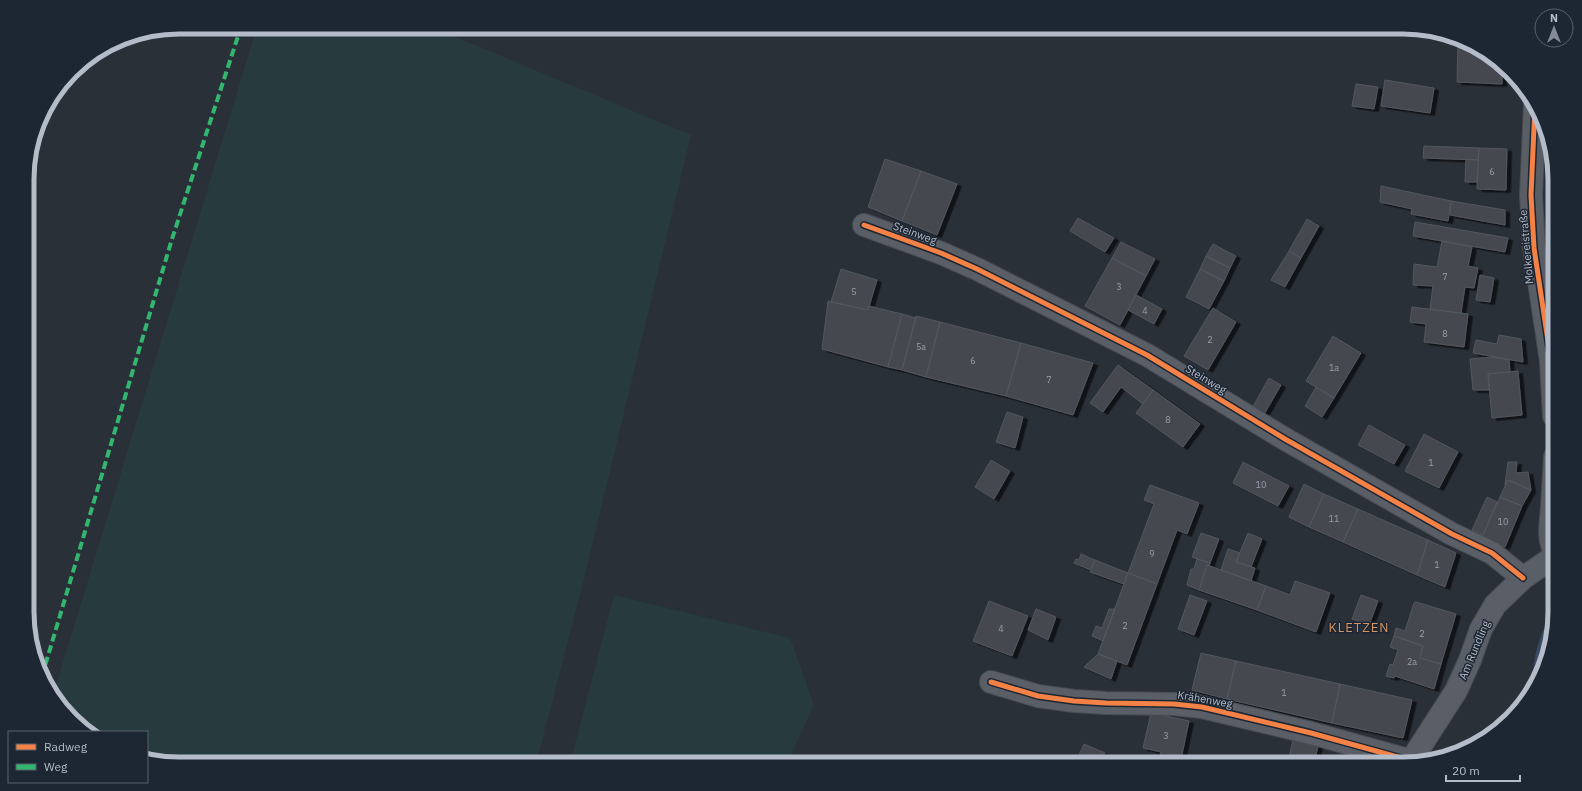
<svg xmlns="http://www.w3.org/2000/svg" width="1582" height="791" viewBox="0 0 1582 791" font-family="'IBM Plex Sans',sans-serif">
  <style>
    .green { fill: #273a3e }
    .water { fill: #384963 }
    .building { fill: #444950; stroke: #52575f; filter: url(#shadow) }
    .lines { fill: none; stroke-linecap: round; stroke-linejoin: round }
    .street-casing { stroke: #484c53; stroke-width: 24 }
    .secondary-casing { stroke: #484c53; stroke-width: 24 }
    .street { stroke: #5a5e66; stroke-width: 22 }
    .secondary { stroke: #595d64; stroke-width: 22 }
    .quiet { stroke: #33b770; stroke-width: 4; stroke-dasharray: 8 4; stroke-linecap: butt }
    .cycleway-casing { stroke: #1d2633; stroke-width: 8 }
    .cycleway { stroke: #f48246; stroke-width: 5 }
    .labels { text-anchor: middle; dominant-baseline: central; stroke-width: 3; stroke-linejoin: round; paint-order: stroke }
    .number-label { font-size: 9px; fill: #989fab }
    .street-label { font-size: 11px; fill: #b4bcc9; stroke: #1d2633 }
    .quarter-label { font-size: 13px; letter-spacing: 1px; fill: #d59563; stroke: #1d2633 }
    .rim { fill: none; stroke: #b4bcc9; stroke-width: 5 }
  </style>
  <defs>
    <filter id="shadow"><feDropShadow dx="4.5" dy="2.5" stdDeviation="0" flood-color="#0009"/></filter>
  </defs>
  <rect width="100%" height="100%" fill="#2a3038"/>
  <path class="green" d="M 257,27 L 432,27 L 691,135 L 583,583 L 536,764 L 179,764 L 147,757 L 147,732 L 92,732 L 58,705 L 53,695 Z
    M 614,595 L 790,638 L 814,705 L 787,764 L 570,764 Z"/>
  <path class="water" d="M 1552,625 L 1539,679 L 1534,687 C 1531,666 1536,650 1543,630 Z"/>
  <path class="building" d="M 1458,43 L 1472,44 L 1502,69 L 1502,84 L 1457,82 Z
    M 1385,80 L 1434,88 L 1430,113 L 1381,106 Z
    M 1356,84 L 1378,87 L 1374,109 L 1352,106 Z
    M 1424,146 L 1479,148 L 1478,160 L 1423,158 Z
    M 1479,148 L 1507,149 L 1506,190 L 1477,189 Z
    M 885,159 L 921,171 L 902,221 L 868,207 Z
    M 1466,159 L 1478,160 L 1477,182 L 1465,182 Z
    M 921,171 L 957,184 L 937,235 L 902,221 Z
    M 1381,186 L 1451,201 L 1448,221 L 1411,214 L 1412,209 L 1380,202 Z
    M 1551,196 L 1554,196 L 1554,213 L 1550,213 Z
    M 1451,201 L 1505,210 L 1505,225 L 1450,215 Z
    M 1078,218 L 1114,238 L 1105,252 L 1070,231 Z
    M 1307,219 L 1319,226 L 1301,258 L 1289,251 Z
    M 1415,222 L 1508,238 L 1505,252 L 1413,236 Z
    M 1442,241 L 1472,247 L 1468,266 L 1478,268 L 1474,288 L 1465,287 L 1461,313 L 1430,309 L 1433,286 L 1413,285 L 1414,264 L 1437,267 Z
    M 1121,242 L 1155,259 L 1146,276 L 1112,258 Z
    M 1213,244 L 1236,256 L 1230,268 L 1206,256 Z
    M 1289,251 L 1301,258 L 1285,287 L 1271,280 Z
    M 1206,256 L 1230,268 L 1224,281 L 1200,269 Z
    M 1112,258 L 1146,276 L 1120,325 L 1085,306 Z
    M 841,269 L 877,280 L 868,310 L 831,302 Z
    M 1200,269 L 1224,281 L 1209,309 L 1186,297 Z
    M 1480,275 L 1494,278 L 1490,302 L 1476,300 Z
    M 1136,295 L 1162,309 L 1154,324 L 1128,310 Z
    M 828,301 L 868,310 L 869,306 L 902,314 L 888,367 L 822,349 Z
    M 1412,307 L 1468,314 L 1464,347 L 1424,342 L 1426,324 L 1410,322 Z
    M 1213,308 L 1236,322 L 1208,370 L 1184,356 Z
    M 902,314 L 916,318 L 902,370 L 888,367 Z
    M 916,316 L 940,322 L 926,377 L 902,370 Z
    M 940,322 L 1021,343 L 1006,396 L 926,377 Z
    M 1499,335 L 1521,339 L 1523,362 L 1473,353 L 1476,340 L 1497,344 Z
    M 1333,336 L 1361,353 L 1334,398 L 1306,381 Z
    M 1021,343 L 1093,363 L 1073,415 L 1006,396 Z
    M 1493,357 L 1509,360 L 1510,372 L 1488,374 L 1489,390 L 1473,390 L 1470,359 Z
    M 1118,365 L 1153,390 L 1143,404 L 1121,387 L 1103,412 L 1090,403 Z
    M 1518,371 L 1522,415 L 1492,418 L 1488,374 Z
    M 1269,378 L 1281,385 L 1263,416 L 1251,410 Z
    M 1316,387 L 1334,398 L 1322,417 L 1305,406 Z
    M 1153,390 L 1200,424 L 1183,447 L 1136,413 Z
    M 1007,412 L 1023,417 L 1015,448 L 996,442 Z
    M 1369,425 L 1405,445 L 1394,464 L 1358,445 Z
    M 1424,434 L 1458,452 L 1439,488 L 1405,471 Z
    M 991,460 L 1010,471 L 994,499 L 975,487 Z
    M 1243,462 L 1289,486 L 1278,506 L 1233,483 Z
    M 1508,462 L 1517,462 L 1516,473 L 1528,472 L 1531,490 L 1508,480 L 1505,485 Z
    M 1508,480 L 1531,490 L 1522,506 L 1500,497 Z
    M 1304,484 L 1324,494 L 1309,527 L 1289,517 Z
    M 1150,485 L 1199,503 L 1187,534 L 1177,530 L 1157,584 L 1128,573 L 1154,504 L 1144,500 Z
    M 1324,494 L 1358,509 L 1343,542 L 1309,527 Z
    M 1487,497 L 1497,502 L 1483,535 L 1472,530 Z
    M 1500,497 L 1522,506 L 1505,547 L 1482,537 Z
    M 1358,509 L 1428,540 L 1417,575 L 1343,542 Z
    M 1201,533 L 1219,539 L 1210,563 L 1192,557 Z
    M 1248,533 L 1262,539 L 1251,567 L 1236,562 Z
    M 1428,540 L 1456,553 L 1445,587 L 1417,575 Z
    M 1228,549 L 1240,553 L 1236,562 L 1255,568 L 1251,581 L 1221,570 Z
    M 1081,554 L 1095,560 L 1091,570 L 1074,563 L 1076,559 L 1079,560 Z
    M 1197,559 L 1210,563 L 1209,566 L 1207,565 L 1199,590 L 1187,585 L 1191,569 L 1194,569 Z
    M 1095,560 L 1128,573 L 1124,584 L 1090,572 Z
    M 1207,565 L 1266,586 L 1257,610 L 1199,590 Z
    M 1128,573 L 1157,584 L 1127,665 L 1098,654 Z
    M 1295,581 L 1330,593 L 1316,632 L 1257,610 L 1266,586 L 1290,595 Z
    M 1190,595 L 1207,601 L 1194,635 L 1178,629 Z
    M 1361,595 L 1378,601 L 1369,625 L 1352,619 Z
    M 989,601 L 1028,616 L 1012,656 L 973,641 Z
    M 1416,602 L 1456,614 L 1441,664 L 1420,658 L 1423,646 L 1394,636 L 1396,628 L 1405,631 L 1414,603 Z
    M 1036,609 L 1056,617 L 1048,640 L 1028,630 Z
    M 1109,609 L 1115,609 L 1103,641 L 1092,636 L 1096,626 L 1102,628 Z
    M 1394,636 L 1423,646 L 1420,658 L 1441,664 L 1434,689 L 1395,676 L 1394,678 L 1386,676 L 1390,664 L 1393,665 L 1398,650 L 1390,647 Z
    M 1201,653 L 1236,661 L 1227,699 L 1192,690 Z
    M 1098,654 L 1117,661 L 1111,679 L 1084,667 Z
    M 1236,661 L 1340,684 L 1332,723 L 1227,699 Z
    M 1340,684 L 1412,700 L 1403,738 L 1332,723 Z
    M 1151,713 L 1189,721 L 1180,764 L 1159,764 L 1161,752 L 1143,748 Z
    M 1293,740 L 1318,746 L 1314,764 L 1289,758 Z
    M 1084,744 L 1105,753 L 1100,764 L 1075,764 Z"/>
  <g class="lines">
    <defs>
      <path id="street" d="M 864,225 L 941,253 L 977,269 L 1147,355 L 1285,439 L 1452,534 L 1492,553 L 1523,578
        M 991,682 L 1038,696 L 1074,701 L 1106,703 L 1174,704 L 1202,707 L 1311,733 L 1412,761
        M 1409,764 L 1456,691 L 1470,660 L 1481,629 L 1495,605 L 1523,578 L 1555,556"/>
      <path id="secondary" d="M 1535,105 L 1531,195 L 1534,248 L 1551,361 L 1554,416
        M 1555,457 C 1554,474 1553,491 1552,507 C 1551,523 1547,537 1555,552"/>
    </defs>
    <use href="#street" class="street-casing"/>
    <use href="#secondary" class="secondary-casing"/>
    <use href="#street" class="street"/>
    <use href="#secondary" class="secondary"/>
    <path class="quiet" d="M 42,676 L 172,239 L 241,27"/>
    <defs>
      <path id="cycleway" d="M 1535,105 L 1531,195 L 1534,248 L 1551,361 L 1554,416
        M 864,225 L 941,253 L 977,269 L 1147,355 L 1285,439 L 1452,534 L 1492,553 L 1523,578
        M 991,682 L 1038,696 L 1074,701 L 1106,703 L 1174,704 L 1202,707 L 1311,733 L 1412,761"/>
    </defs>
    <use href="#cycleway" class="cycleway-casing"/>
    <use href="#cycleway" class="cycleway"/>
  </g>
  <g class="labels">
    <g class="number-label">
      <text x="1492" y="171">6</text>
      <text x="1445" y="276">7</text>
      <text x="1119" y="286">3</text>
      <text x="854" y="291">5</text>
      <text x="1145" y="310">4</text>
      <text x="1445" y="333">8</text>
      <text x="1210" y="339">2</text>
      <text x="921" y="346">5a</text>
      <text x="973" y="360">6</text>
      <text x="1334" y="367">1a</text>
      <text x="1049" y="379">7</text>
      <text x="1168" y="419">8</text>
      <text x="1431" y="462">1</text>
      <text x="1261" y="484">10</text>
      <text x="1334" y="518">11</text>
      <text x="1503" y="521">10</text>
      <text x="1152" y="553">9</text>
      <text x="1437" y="564">1</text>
      <text x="1125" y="625">2</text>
      <text x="1001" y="628">4</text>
      <text x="1422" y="633">2</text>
      <text x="1412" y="661">2a</text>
      <text x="1284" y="692">1</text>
      <text x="1166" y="735">3</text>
    </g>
    <g class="street-label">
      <text transform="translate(915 233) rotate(20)">Steinweg</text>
      <text transform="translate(1526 247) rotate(-95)">Molkereistraße</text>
      <text transform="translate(1206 379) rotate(31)">Steinweg</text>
      <text transform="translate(1474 650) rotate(-67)">Am Rundling</text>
      <text transform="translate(1205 699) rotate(10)">Krähenweg</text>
    </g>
    <g class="quarter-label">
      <text x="1359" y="627">KLETZEN</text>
    </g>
  </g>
  <path d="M0 0H1582V791H0ZM179 34H1403A145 145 0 0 1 1548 179V612A145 145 0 0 1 1403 757H179A145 145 0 0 1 34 612V179A145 145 0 0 1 179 34Z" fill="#1d2633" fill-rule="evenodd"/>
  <path class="rim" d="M179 34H1403A145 145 0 0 1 1548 179V612A145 145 0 0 1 1403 757H179A145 145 0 0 1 34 612V179A145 145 0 0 1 179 34Z"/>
  <rect x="8" y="731" width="140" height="52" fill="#1d2633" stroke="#59626f"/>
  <rect x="16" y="744" width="20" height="6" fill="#f48246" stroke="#59626f"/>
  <text x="44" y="751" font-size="12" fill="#b4bcc9">Radweg</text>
  <rect x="16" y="764" width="20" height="6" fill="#33b770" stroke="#59626f"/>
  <text x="44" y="771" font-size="12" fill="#b4bcc9">Weg</text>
  <g transform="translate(1554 28)"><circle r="19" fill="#1d2633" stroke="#59626f"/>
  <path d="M0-3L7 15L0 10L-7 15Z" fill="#848b96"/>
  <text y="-6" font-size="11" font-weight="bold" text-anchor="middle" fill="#b4bcc9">N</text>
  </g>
  <path d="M1446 775v6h74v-6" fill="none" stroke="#b4bcc9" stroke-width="2"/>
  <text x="1452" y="775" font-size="12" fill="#b4bcc9" stroke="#1d2633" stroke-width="3" paint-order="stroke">20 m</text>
</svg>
